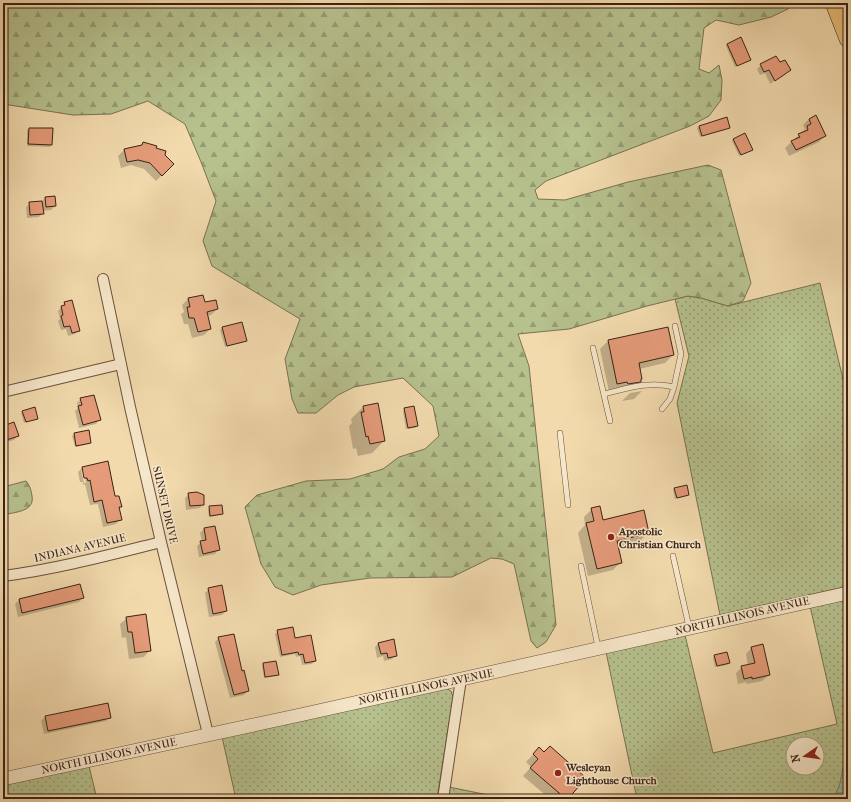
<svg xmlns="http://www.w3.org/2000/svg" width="851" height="802" viewBox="0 0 851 802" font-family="'IM FELL French Canon',serif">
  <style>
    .grass { fill: url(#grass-dots); stroke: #787252; fill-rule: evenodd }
    .forest { fill: url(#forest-firs); stroke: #787252 }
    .water { fill: url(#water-rules); stroke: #757e6e }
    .shadow { fill: #0003; fill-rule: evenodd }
    .building { fill: #e59b79; stroke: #3b2316 }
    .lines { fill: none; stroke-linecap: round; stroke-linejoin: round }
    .service-casing { stroke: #69513c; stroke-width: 6 }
    .minor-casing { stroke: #69513c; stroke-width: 12 }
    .tertiary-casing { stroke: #69513c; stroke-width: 14 }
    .primary-casing { stroke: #3b2316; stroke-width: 18 }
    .service { stroke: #f7e7ca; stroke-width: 5 }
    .minor { stroke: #f7e7ca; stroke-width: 10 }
    .tertiary { stroke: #f7e7ca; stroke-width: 13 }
    .primary { stroke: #e9bd76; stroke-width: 17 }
    .poi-dot { fill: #8f2418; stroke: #f7e7ca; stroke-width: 1.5 }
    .labels { text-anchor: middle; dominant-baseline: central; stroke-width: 3; stroke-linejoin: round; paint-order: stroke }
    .street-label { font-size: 11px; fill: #3b2316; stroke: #f7e7ca }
    .poi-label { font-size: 11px; font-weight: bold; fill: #3b2316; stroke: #f7e7ca; text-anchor: start }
  </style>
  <defs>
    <pattern id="grass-dots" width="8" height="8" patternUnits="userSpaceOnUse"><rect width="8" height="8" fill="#b6c18e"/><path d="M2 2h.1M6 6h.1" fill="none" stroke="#959c73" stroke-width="1.8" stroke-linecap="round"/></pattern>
    <pattern id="forest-firs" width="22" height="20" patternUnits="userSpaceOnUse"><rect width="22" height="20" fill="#b6c18e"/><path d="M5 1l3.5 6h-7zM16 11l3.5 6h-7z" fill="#959c73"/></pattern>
    <pattern id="water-rules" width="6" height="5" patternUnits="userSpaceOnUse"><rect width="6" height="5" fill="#9bbba8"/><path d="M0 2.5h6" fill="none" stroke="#86a090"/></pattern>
  </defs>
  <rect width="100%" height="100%" fill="#f2daad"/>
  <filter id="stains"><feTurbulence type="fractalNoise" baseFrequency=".005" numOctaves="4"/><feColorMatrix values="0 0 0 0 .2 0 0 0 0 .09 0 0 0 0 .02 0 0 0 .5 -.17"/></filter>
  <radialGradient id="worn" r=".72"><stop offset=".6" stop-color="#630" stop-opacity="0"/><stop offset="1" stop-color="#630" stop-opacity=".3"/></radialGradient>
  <path class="grass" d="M 820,283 L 848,400 L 848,586 L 720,615 L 677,403 L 689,356 L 675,299 L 688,296 L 701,298 L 728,306 Z
    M 848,597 L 848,799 L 637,799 L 606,652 L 685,635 L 713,753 L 837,724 L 810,606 ZM 793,744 L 817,744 L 817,768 L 793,768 Z
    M 446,688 L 451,691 L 453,697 L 437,799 L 236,799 L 222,737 Z
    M 89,766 L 97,799 L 3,799 L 3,784 Z
    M 449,787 L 498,797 L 501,799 L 447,799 Z"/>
  <path class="forest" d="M 3,3 L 791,3 L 788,9 L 771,17 L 739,25 L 716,20 L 704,28 L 699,69 L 709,73 L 719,65 L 722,80 L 721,100 L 709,116 L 690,126 L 546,181 L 535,190 L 538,199 L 565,200 L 628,182 L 708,165 L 721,170 L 751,283 L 743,301 L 728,306 L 701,298 L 688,296 L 647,306 L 569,329 L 518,334 L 529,366 L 556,625 L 546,642 L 537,648 L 531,641 L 514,564 L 502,559 L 491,558 L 452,577 L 370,578 L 321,585 L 293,595 L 275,587 L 261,564 L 245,507 L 257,495 L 306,481 L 350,479 L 383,469 L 399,457 L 425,449 L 439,436 L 433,406 L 403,378 L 354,387 L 338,395 L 316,413 L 298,413 L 292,399 L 285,359 L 300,319 L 212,266 L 203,241 L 216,201 L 201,162 L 185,124 L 148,101 L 111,114 L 73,115 L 3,104 Z
    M 26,481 C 30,486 31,490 32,496 C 35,512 14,512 3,515 L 3,487 Z"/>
  <path class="water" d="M 848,755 L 848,799 L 834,799 L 840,783 L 844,763 Z"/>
  <path class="shadow" d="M 727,44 L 748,61 L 735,67 L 726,46 Z
    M 779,63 L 790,70 L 770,84 L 765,73 L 760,75 L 757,69 L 761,65 Z
    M 726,119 L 729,128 L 727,129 L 700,137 L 697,128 L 699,126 Z
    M 809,119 L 825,135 L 819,142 L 789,156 L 785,148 L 805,129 L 803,125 Z
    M 29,129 L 51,145 L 50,147 L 27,146 L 27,130 Z
    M 734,139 L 751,150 L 739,156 L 732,141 Z
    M 144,143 L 155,149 L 173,164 L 156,181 L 144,169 L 131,165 L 121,168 L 118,156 L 124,150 L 141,146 Z
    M 45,198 L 55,206 L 51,210 L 42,211 L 43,213 L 39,217 L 27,218 L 26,207 L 30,203 L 41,202 Z
    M 846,267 L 848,267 L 847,279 L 845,269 Z
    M 202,296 L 204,303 L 217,309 L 211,315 L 207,316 L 210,329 L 204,335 L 192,338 L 188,324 L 184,324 L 181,314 L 184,312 L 182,305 L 188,299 Z
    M 65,303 L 79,330 L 75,334 L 68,336 L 66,329 L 61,330 L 58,321 L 60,319 L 58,311 Z
    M 241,323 L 245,341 L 244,342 L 225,347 L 220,330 L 222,328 Z
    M 608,341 L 673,355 L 665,363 L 639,369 L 640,381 L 632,390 L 609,392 L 600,349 Z
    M 642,391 L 634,399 L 622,401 L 630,393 Z
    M 81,399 L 99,420 L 96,424 L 79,428 L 75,411 L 78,408 L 77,403 Z
    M 363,407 L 384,441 L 372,453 L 358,456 L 356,448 L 353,449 L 349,426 L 352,423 L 351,419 Z
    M 405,409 L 417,426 L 415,428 L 406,429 L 403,411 Z
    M 23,412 L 37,418 L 24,423 L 21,413 Z
    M 7,422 L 8,426 L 17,436 L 14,440 L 3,443 L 3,424 Z
    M 88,431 L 90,443 L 89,444 L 75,447 L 72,436 L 74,434 Z
    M 107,462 L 114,497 L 121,506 L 118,509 L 121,519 L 116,524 L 103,527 L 98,504 L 90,505 L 85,484 L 83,485 L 83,482 L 80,482 L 78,472 L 82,468 ZM 81,470 L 83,470 L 86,483 L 84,483 Z
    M 675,489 L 688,494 L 686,496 L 675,499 L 673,490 Z
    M 189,494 L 203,504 L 200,508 L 186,510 L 185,498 Z
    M 210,507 L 222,514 L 220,515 L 209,517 L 208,509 Z
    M 592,509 L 602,521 L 648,533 L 640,541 L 617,547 L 621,562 L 613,570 L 588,576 L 578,533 L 585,525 L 584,517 Z
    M 214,527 L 218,550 L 215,554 L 199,557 L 197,546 L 202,541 L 200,533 L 204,529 Z
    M 80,585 L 83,598 L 79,602 L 18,617 L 15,604 L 19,600 Z
    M 209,589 L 226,611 L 222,615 L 209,617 L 205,593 Z
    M 127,618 L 150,650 L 144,657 L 129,659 L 126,637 L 122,638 L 120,624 Z
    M 278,631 L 294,639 L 315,661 L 312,664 L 302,665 L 300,656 L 296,657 L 295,654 L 280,657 L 275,634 Z
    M 219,638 L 241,672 L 248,691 L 244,695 L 230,698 L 215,642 Z
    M 378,644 L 396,655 L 392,659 L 384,661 L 383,656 L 377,658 L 375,647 Z
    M 752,647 L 769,675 L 762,681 L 747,684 L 746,682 L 738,684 L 736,673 L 742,667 L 748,666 L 746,654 Z
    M 715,656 L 729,663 L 727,665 L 715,667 L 713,657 Z
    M 263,664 L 278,675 L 276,676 L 264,678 L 262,666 Z
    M 107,704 L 110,717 L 106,721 L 44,734 L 41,721 L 45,717 Z
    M 539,748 L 544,753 L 567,799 L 550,799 L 523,776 L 531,767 L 526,762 Z
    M 734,794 L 735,799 L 719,799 L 720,797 Z"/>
  <path class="building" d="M 741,37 L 751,60 L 737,66 L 727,44 Z
    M 776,56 L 780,62 L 785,60 L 791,70 L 775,81 L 769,70 L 764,72 L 760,64 Z
    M 816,115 L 826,136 L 796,150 L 791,141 L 800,137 L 798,134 L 808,130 L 807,126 L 811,124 L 809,119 Z
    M 727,117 L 730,128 L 702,136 L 699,126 Z
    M 29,128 L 53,128 L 52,145 L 28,144 Z
    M 745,133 L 753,150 L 741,155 L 733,139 Z
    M 143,142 L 157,146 L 156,148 L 166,151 L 165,155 L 174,164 L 162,176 L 150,163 L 138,160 L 127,162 L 124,149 L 142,145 Z
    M 55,196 L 56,206 L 46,207 L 45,197 Z
    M 42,201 L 44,214 L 30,215 L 29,202 Z
    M 203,295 L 205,302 L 216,300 L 218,309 L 207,312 L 211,329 L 198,332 L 194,318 L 189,318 L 187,307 L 190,307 L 188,298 Z
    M 72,300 L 80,331 L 72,333 L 70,326 L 64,327 L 61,316 L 63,315 L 61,306 L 65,305 L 64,302 Z
    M 242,322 L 247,341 L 227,346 L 222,327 Z
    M 668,327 L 674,355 L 639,363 L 642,379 L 641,379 L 641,382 L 628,384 L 627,382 L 617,384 L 608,340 Z
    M 94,395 L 101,420 L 83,425 L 78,406 L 82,405 L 80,398 Z
    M 378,403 L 385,441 L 370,444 L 368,436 L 366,437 L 361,412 L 364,412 L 363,406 Z
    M 414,406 L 418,426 L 408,428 L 404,408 Z
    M 35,407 L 38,419 L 26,422 L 22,411 Z
    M 14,422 L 19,436 L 3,441 L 3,426 Z
    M 89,430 L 91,443 L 76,446 L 74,433 Z
    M 108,461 L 115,496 L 119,496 L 122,507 L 119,507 L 122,520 L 107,523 L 102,500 L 94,502 L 90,480 L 88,481 L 87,478 L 84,478 L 82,467 Z
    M 687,485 L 689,495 L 677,498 L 674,488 Z
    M 197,492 L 204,495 L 204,505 L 190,506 L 188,493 Z
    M 222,505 L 223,514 L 210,516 L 209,506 Z
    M 600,506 L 603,520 L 644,510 L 649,533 L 617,541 L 622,563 L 597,569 L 586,523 L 594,521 L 591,508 Z
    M 215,526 L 220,550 L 203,554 L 200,541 L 206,540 L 204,528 Z
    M 80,584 L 84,598 L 22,613 L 19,599 Z
    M 222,585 L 227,611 L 213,614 L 208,588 Z
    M 146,614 L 151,651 L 135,653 L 132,632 L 128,632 L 126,617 Z
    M 293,627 L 295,638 L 311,635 L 316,661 L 305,663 L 303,654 L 299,655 L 298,652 L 282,655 L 277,630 Z
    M 234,634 L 242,671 L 244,670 L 249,691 L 234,695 L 218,637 Z
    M 394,639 L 397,656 L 388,658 L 387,653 L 381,654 L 378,643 Z
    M 763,644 L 770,675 L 752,679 L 752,677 L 744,679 L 741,666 L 755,663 L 751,647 Z
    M 727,652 L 730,663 L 717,666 L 714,655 Z
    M 276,661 L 279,675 L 265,677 L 263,663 Z
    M 108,703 L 111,718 L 48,731 L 45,716 Z
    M 550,746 L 586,778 L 568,799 L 566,799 L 530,768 L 538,759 L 533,754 L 539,747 L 544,752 Z"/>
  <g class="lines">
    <defs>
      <path id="service" d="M 593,348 L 610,421
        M 604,394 C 629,388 648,381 674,387
        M 662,409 L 670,399 L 674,387 L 681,354 L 675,326
        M 560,433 L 568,505
        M 673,556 L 689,627
        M 581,566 L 598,647"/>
      <path id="minor" d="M 103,279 L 130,407 L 161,542 L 208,734
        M 3,392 L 121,364
        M 3,576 C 57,569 109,555 161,542
        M 443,799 L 461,679"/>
      <path id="tertiary" d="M 3,779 L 300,715 L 848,593"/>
      <path id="primary" d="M 834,3 L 848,39"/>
    </defs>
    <use href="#service" class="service-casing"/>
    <use href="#minor" class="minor-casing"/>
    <use href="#tertiary" class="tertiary-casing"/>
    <use href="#primary" class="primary-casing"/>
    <use href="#service" class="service"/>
    <use href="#minor" class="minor"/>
    <use href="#tertiary" class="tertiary"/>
    <use href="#primary" class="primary"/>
  </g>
  <g class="poi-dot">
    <circle cx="611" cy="537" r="4"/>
    <circle cx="558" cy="773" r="4"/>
  </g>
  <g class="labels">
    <g class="street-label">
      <text transform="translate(165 505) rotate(77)">SUNSET DRIVE</text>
      <text transform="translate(80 548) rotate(-13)">INDIANA AVENUE</text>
      <text transform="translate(742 616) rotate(-13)">NORTH ILLINOIS AVENUE</text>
      <text transform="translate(426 687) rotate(-12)">NORTH ILLINOIS AVENUE</text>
      <text transform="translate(109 756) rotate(-12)">NORTH ILLINOIS AVENUE</text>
    </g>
    <g class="poi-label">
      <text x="619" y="531">Apostolic<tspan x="619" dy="13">Christian Church</tspan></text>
      <text x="566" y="767">Wesleyan<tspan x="566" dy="13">Lighthouse Church</tspan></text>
    </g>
  </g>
  <rect width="851" height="802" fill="none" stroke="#f2daad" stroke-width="16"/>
  <rect x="4" y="4" width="843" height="794" fill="none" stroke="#3b2316" stroke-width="2"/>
  <rect x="8" y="8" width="835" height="786" fill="none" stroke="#3b2316"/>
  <g transform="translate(805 756) rotate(257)"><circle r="19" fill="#f7e7ca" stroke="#ac9982"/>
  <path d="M0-3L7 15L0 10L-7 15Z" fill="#8f2418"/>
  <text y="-6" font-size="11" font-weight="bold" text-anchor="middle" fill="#3b2316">N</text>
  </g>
  <rect width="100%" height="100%" filter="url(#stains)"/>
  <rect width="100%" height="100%" fill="url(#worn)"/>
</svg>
